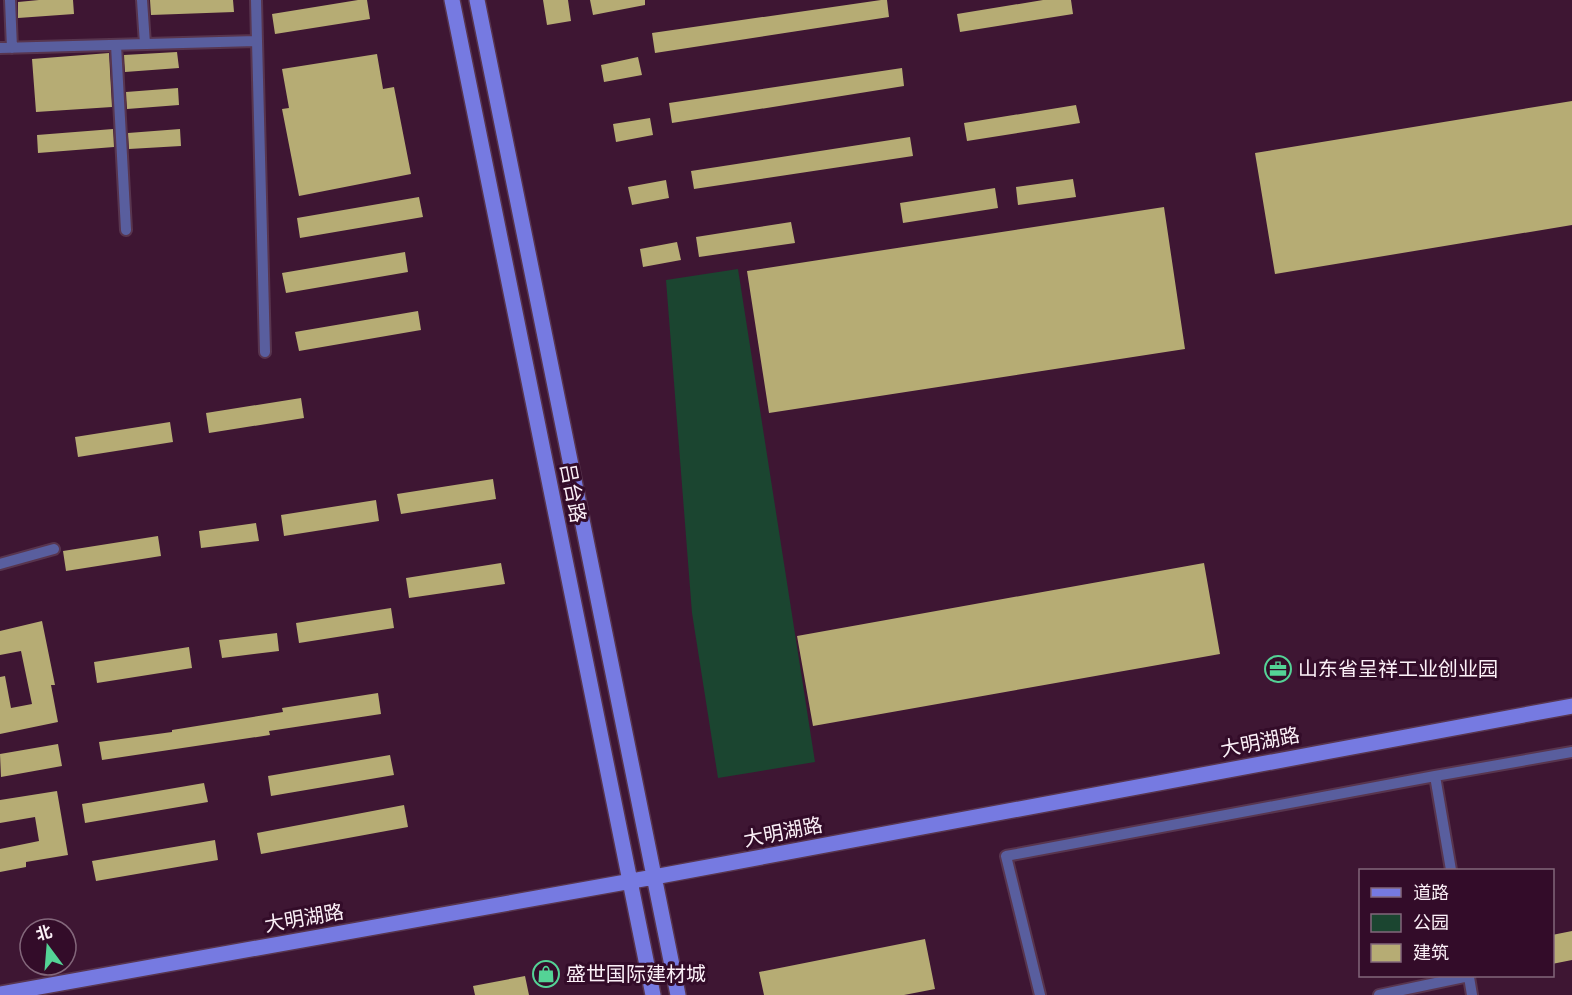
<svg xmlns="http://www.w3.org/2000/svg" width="1572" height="995" viewBox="0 0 1572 995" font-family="'Source Serif 4','Noto Sans SC',serif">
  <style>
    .green { fill: #1b4530 }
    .building { fill: #b6ac74 }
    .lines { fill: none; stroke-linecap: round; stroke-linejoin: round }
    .street-casing { stroke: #58354e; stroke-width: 14 }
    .secondary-casing { stroke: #58354e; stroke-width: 18 }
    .street { stroke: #595e9e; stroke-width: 10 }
    .secondary { stroke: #767ae1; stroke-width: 15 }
    .labels { text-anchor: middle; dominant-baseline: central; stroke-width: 6; stroke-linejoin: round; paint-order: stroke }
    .street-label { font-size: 20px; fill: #fbf0f7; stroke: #330c29 }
    .poi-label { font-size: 20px; fill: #fbf0f7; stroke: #330c29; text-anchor: start }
  </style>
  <rect width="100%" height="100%" fill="#3e1633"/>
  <path class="green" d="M 738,269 L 815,762 L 718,778 L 692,613 L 666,280 Z"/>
  <path class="building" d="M 39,0 L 73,0 L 74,14 L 18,18 L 18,2 Z
    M 150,0 L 233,0 L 234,12 L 151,15 Z
    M 358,0 L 367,0 L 370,19 L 275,34 L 272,14 Z
    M 543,0 L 568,0 L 571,21 L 547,25 Z
    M 590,0 L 645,0 L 645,5 L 593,15 Z
    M 881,0 L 887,0 L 889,17 L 655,53 L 652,33 Z
    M 1043,0 L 1071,0 L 1073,14 L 960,32 L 957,14 Z
    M 177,52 L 179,68 L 125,72 L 124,55 Z
    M 109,53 L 112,107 L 36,112 L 32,59 Z
    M 377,54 L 383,89 L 394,87 L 411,174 L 299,196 L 282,109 L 289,108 L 282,69 Z
    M 638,57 L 642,75 L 604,82 L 601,65 Z
    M 902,68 L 904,86 L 672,123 L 669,103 Z
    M 178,88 L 179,105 L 127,109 L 126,92 Z
    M 1572,101 L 1572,225 L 1275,274 L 1255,153 Z
    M 1076,105 L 1080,123 L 967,141 L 964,123 Z
    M 650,118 L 653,135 L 616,142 L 613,124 Z
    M 113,129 L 114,147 L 38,153 L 37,135 Z
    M 180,129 L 181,146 L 129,149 L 128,133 Z
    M 910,137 L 913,156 L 694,189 L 691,171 Z
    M 1073,179 L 1076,197 L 1018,205 L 1016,187 Z
    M 666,180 L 669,198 L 632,205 L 628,187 Z
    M 995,188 L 998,208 L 903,223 L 900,203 Z
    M 419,197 L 423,217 L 300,238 L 297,218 Z
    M 1164,207 L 1185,349 L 769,413 L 747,271 Z
    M 791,222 L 795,243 L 699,257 L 696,237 Z
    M 677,242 L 681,260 L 643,267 L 640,249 Z
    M 405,252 L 408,272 L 286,293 L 282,273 Z
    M 418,311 L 421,330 L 299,351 L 295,332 Z
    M 301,398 L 304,418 L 209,433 L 206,413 Z
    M 170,422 L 173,442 L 78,457 L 75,437 Z
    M 493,479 L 496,499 L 401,514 L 397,494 Z
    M 376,500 L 379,521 L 284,536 L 281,515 Z
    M 256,523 L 259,541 L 201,548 L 199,531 Z
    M 158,536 L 161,556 L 66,571 L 63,551 Z
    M 501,563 L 505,584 L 409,598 L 406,578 Z
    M 1204,563 L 1220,654 L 813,726 L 797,636 Z
    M 391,608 L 394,628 L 299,643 L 296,623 Z
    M 42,621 L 55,685 L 51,685 L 58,722 L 0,734 L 0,677 L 5,676 L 11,708 L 32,704 L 21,651 L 0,655 L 0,631 Z
    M 277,633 L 279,651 L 222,658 L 219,640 Z
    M 189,647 L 192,668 L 97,683 L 94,662 Z
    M 378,693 L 381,714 L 269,731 L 270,735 L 102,760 L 99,742 L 172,732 L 172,730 L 283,712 L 282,708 Z
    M 58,744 L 62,766 L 1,777 L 0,754 Z
    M 390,755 L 394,775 L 271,796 L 268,776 Z
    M 204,783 L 208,802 L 85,823 L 82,804 Z
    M 57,791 L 68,855 L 26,862 L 26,867 L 0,872 L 0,849 L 39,841 L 35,817 L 0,823 L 0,800 Z
    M 404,805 L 408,827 L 261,854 L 257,833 Z
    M 215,840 L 218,860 L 96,881 L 92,861 Z
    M 1572,931 L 1572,960 L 1552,964 L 1552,935 Z
    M 925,939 L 935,989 L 904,995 L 764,995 L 759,972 Z
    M 525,976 L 529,995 L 475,995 L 473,986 Z"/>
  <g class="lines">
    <defs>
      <path id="street" d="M 10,0 L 12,48
        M 142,0 L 145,44
        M 257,41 L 265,352
        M 116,45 L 126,230
        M 0,48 L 257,41 L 256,0
        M 0,564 L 54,549
        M 1435,776 L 1572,752
        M 1469,977 L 1472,995
        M 1040,995 L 1006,856 L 1435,776 L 1451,870
        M 1379,995 L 1469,976"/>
      <path id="secondary" d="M 452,0 L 653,995
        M 477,0 L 678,995
        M 0,994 L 654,877 L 1572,706"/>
    </defs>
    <use href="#street" class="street-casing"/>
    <use href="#secondary" class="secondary-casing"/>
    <use href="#street" class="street"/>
    <use href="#secondary" class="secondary"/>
  </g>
  <defs>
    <symbol id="office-ring" viewBox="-11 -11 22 22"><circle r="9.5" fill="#330c29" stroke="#54d396" stroke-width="1.5"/><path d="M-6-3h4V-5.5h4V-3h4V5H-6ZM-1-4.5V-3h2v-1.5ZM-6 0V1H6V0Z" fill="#54d396"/></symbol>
    <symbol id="shop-ring" viewBox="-11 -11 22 22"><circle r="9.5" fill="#330c29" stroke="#54d396" stroke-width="1.5"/><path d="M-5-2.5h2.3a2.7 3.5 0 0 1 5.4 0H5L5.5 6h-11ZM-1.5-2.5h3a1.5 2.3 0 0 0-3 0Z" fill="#54d396"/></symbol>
  </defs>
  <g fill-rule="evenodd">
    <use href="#office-ring" x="1263" y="654" width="30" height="30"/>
    <use href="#shop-ring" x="531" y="959" width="30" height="30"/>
  </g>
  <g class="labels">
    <g class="street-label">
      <text transform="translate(573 493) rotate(79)">吕台路</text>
      <text transform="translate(1260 742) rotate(-11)">大明湖路</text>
      <text transform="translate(783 832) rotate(-11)">大明湖路</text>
      <text transform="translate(304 918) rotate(-10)">大明湖路</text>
    </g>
    <g class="poi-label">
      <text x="1298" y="669">山东省呈祥工业创业园</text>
      <text x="566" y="974">盛世国际建材城</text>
    </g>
  </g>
  <rect x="1359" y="869" width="195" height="108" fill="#330c29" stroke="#83677b" stroke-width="1.5"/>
  <rect x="1371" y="888" width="30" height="9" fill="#767ae1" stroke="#83677b" stroke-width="1.5"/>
  <text x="1413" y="899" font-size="18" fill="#fbf0f7">道路</text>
  <rect x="1371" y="914" width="30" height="18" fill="#1b4530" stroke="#83677b" stroke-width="1.5"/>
  <text x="1413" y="929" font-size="18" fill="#fbf0f7">公园</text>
  <rect x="1371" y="944" width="30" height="18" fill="#b6ac74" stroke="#83677b" stroke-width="1.5"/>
  <text x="1413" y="959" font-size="18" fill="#fbf0f7">建筑</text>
  <g transform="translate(48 947) rotate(344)"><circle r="28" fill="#330c29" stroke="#83677b" stroke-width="1.5"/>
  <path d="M0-4.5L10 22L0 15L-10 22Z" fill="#54d396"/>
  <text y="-9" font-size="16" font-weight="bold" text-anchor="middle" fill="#fbf0f7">北</text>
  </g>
</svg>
